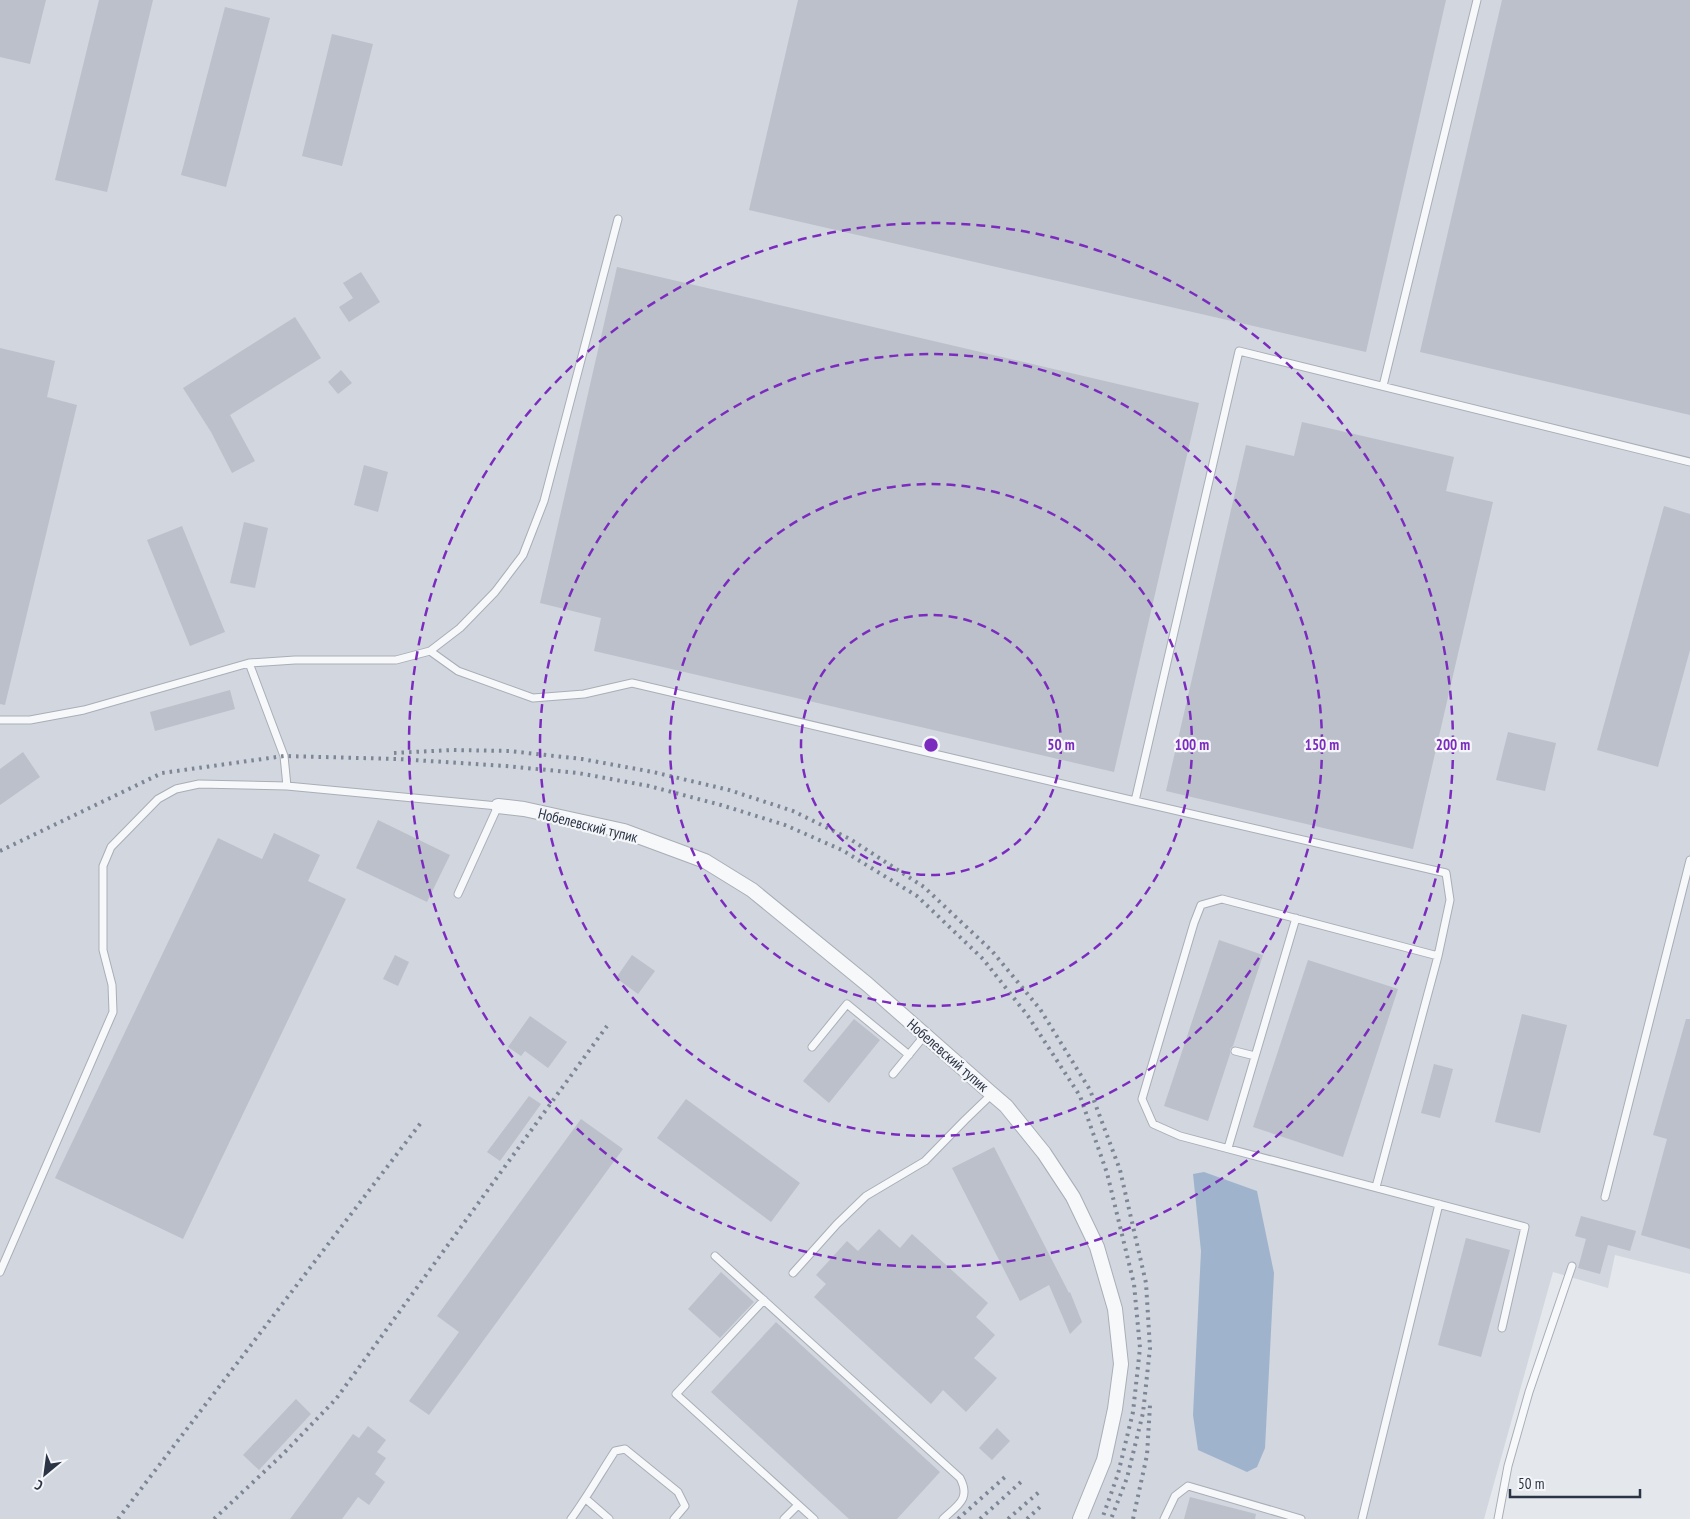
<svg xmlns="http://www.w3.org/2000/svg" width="1690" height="1519" viewBox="0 0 1690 1519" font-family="'PT Sans Narrow',sans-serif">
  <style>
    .built { fill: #d2d6de }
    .water { fill: #9fb4cc }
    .building { fill: #bbc0ca }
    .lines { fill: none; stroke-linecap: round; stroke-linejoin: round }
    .service-casing { stroke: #a9aeb7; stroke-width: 9 }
    .minor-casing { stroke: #a9aeb7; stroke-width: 16 }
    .service { stroke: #f7f8fa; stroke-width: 7 }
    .minor { stroke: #f7f8fa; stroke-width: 14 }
    .rail { stroke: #7d8696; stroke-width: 4; stroke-dasharray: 2.5 5; stroke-linecap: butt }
    .ring { fill: none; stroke: #7b2cbf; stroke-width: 2.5; stroke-dasharray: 9 6 }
    .labels { text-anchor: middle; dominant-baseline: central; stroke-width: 4.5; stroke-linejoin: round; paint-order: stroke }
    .street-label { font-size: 15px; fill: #2b3445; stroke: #f4f6f9 }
    .centre { fill: #7b2cbf; stroke: #f4f6f9; stroke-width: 2.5 }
    .ring-label { font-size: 15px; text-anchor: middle; font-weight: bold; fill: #7b2cbf; stroke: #f4f6f9; stroke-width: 4.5; stroke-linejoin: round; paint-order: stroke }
  </style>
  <rect width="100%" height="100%" fill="#e4e7ec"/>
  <path class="built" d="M 0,0 L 1690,0 L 1690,1274 L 1615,1255 L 1608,1288 L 1553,1272 L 1484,1519 L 0,1519 Z"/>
  <path class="water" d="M 1204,1172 L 1257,1191 L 1274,1273 L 1265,1448 L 1257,1467 L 1247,1472 L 1198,1450 L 1193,1415 L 1201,1251 L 1193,1174 Z"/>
  <path class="building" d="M 0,0 L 46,0 L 30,64 L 0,57 Z
    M 99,0 L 153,0 L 107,192 L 55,180 Z
    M 798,0 L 1446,0 L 1366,352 L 749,210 Z
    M 1502,0 L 1690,0 L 1690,415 L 1420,352 Z
    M 225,7 L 270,18 L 226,187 L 181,175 Z
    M 332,34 L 373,44 L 342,166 L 302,156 Z
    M 617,267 L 1199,403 L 1114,772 L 594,651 L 601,618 L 540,603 Z
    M 361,272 L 380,302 L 349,322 L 339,307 L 353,298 L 343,283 Z
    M 295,317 L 321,358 L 230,415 L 255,461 L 232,473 L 211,432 L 183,388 Z
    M 0,348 L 55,361 L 47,397 L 77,405 L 5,705 L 0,704 Z
    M 341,370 L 352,383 L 338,394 L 328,382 Z
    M 1302,422 L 1454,457 L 1446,491 L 1493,502 L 1413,849 L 1166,791 L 1246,445 L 1294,456 Z
    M 364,465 L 388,472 L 378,512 L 354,505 Z
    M 1664,506 L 1690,514 L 1690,650 L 1658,767 L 1597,750 Z
    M 244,522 L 268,528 L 255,588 L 230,583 Z
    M 182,526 L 225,632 L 190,646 L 147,540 Z
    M 230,690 L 235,709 L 155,731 L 150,712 Z
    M 1508,732 L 1556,743 L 1545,791 L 1496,780 Z
    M 23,752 L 40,777 L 0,805 L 0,769 Z
    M 378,820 L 450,855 L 427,902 L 356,868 Z
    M 274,833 L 320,855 L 308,881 L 346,899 L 183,1239 L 55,1178 L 218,838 L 262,859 Z
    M 1219,940 L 1263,955 L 1233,1046 L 1230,1049 L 1230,1054 L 1208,1121 L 1164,1106 Z
    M 395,955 L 409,962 L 398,986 L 383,979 Z
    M 632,955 L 655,971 L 638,994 L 616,978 Z
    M 1308,960 L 1398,989 L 1343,1157 L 1253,1127 Z
    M 1522,1014 L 1567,1025 L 1540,1133 L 1495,1122 Z
    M 530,1016 L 567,1042 L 548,1068 L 525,1051 L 521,1056 L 508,1047 Z
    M 854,1019 L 880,1040 L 829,1103 L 803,1081 Z
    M 1686,1019 L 1690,1019 L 1690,1249 L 1641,1235 L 1667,1139 L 1653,1135 Z
    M 1434,1064 L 1453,1069 L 1440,1118 L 1421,1113 Z
    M 529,1096 L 541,1104 L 500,1161 L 487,1152 Z
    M 686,1099 L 800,1183 L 771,1222 L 657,1138 Z
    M 581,1119 L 623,1149 L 429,1415 L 409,1401 L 459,1332 L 437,1316 Z
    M 994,1147 L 1069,1293 L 1070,1292 L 1082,1322 L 1070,1334 L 1049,1285 L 1020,1301 L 952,1168 Z
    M 1581,1216 L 1636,1231 L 1630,1251 L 1608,1245 L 1600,1274 L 1578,1268 L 1586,1239 L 1575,1236 Z
    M 879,1229 L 900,1248 L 912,1234 L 988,1303 L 976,1317 L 995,1335 L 974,1358 L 997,1378 L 966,1412 L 943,1390 L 931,1404 L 814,1297 L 826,1284 L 816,1275 L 847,1241 L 858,1251 Z
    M 1466,1238 L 1510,1250 L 1481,1357 L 1438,1345 Z
    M 721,1272 L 754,1302 L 720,1338 L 688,1309 Z
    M 776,1322 L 940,1472 L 897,1519 L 849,1519 L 711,1392 Z
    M 296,1399 L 311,1414 L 259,1470 L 243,1455 Z
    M 368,1426 L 386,1440 L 377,1452 L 386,1458 L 375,1474 L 385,1482 L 369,1505 L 358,1497 L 342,1519 L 290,1519 L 353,1434 L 359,1438 Z
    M 997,1428 L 1010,1441 L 992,1460 L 979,1448 Z
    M 1190,1497 L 1256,1514 L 1255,1519 L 1184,1519 Z"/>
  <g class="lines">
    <defs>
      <path id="service" d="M 1383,386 L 1477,0
        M 430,651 L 458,671 L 533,698 L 584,694 L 632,683 L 1135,801 L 1239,351 L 1690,462
        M 249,663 L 284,756 L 287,786
        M 0,720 L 30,720 L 84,710 L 249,663 L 295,660 L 396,660 L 430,651 L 460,628 L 495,592 L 523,555 L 544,501 L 618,219
        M 1135,801 L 1446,873 L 1450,900 L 1438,956
        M 812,1047 L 847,1004 L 909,1055
        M 1235,1051 L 1255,1056
        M 893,1074 L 925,1035
        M 1228,1148 L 1296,918
        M 1376,1187 L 1438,956 L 1222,899 L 1201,905 L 1194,923 L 1142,1099 L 1153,1124 L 1180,1136 L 1525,1227 L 1502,1328
        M 1605,1197 L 1690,860
        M 715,1256 L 960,1478 C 971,1499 958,1505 943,1519
        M 0,1272 L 113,1012 L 112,985 L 103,950 L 103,866 L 111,847 L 158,799 L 176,789 L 199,784 L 287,786 L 498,806 L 458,894
        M 793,1273 L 837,1224 L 866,1196 L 925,1161 L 965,1120 L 992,1094
        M 764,1300 L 676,1394 L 814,1519
        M 586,1499 L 609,1519
        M 571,1519 C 587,1497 600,1474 615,1451 L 625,1449 L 678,1492 L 685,1506 L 674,1519
        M 784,1519 L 798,1505
        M 1164,1519 L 1175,1496 L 1188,1486 L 1301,1519
        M 1362,1519 L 1439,1204
        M 1498,1519 L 1508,1466 L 1529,1392 L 1572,1266"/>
      <path id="minor" d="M 498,806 L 524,809 L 624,831 L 705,861 L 752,890 L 867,984 L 992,1094 L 1006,1106 L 1044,1153 L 1073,1197 L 1097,1247 L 1115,1309 L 1121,1364 L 1115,1409 L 1104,1460 L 1080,1519"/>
    </defs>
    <use href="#service" class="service-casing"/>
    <use href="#minor" class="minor-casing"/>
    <use href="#service" class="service"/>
    <use href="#minor" class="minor"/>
    <path class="rail" d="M 394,753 L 453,750 L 509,751 L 582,759 L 653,772 L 729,790 L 793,811 L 850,839 L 924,887 L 992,951 L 1040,1009 L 1090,1090 L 1120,1170 L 1146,1283 L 1150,1348 L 1143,1413 L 1127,1478 L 1111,1519
      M 0,851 L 162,773 L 284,756 L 398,759 L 506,766 L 578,773 L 649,786 L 721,805 L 785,825 L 842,850 L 917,896 L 983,959 L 1028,1016 L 1080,1096 L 1107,1173 L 1134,1284 L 1140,1348 L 1133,1412 L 1118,1474 L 1102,1519
      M 118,1519 L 423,1120
      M 214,1519 L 283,1454 L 336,1399 L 607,1026
      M 958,1519 L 1005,1477
      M 980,1519 L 1022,1481
      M 1008,1519 L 1039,1492
      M 1027,1519 L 1040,1507
      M 1133,1519 L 1147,1455 L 1150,1405"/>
  </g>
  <g class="ring">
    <circle cx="931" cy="745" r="130"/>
    <circle cx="931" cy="745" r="261"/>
    <circle cx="931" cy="745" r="391"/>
    <circle cx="931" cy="745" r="522"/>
  </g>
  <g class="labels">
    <g class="street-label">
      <text transform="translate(588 825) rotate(14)">Нобелевский тупик</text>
      <text transform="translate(948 1055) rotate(41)">Нобелевский тупик</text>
    </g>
  </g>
  <circle cx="931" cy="745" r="8" class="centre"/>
  <g class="ring-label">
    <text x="1061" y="750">50 m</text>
    <text x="1192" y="750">100 m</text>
    <text x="1322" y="750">150 m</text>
    <text x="1453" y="750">200 m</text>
  </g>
  <g transform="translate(45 1474) rotate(209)" stroke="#f4f6f9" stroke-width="4" paint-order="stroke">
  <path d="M0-4L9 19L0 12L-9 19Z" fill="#2b3445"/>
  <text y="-8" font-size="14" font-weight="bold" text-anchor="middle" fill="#2b3445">С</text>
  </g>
  <path d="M1510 1489v8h130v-8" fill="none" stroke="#2b3445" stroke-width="2.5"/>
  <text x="1518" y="1489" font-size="15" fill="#2b3445" stroke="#f4f6f9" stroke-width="4" paint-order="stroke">50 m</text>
</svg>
